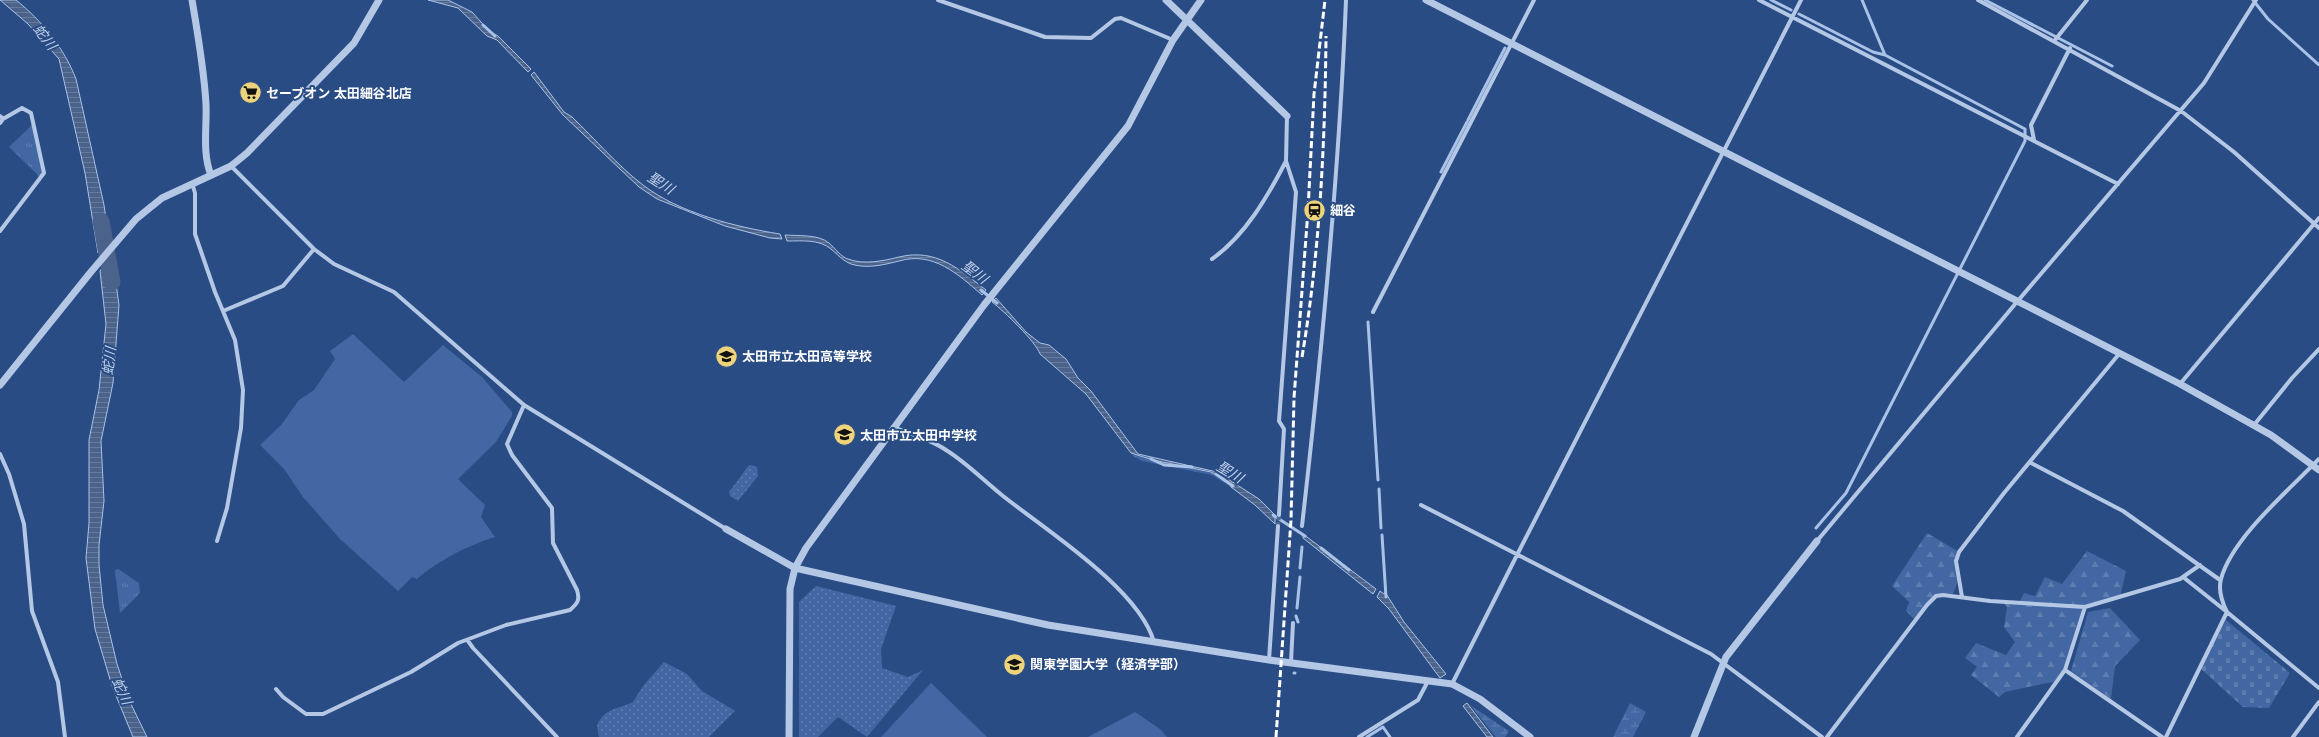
<svg xmlns="http://www.w3.org/2000/svg" width="2319" height="737" viewBox="0 0 2319 737" font-family="Quicksand,'Noto Sans JP',sans-serif">
  <style>
    .grass { fill: url(#grass-dots) }
    .forest { fill: url(#forest-firs) }
    .wetland { fill: url(#wetland-marsh) }
    .cemetery { fill: url(#cemetery-stones) }
    .park { fill: url(#park-tufts) }
    .pitch { fill: #4267a2 }
    .water { fill: url(#water-rules); stroke: #a9c2e7 }
    .lines { fill: none; stroke-linecap: round; stroke-linejoin: round }
    .stream { stroke: #a9c2e7; stroke-width: 3 }
    .river { stroke: #4b638b; stroke-width: 17 }
    .minor-tunnel { stroke: #4a6796; stroke-width: 4; stroke-dasharray: 4 2; stroke-linecap: butt }
    .minor { stroke: #b4c8e6; stroke-width: 4 }
    .tertiary { stroke: #b4c8e6; stroke-width: 7 }
    .rail { stroke: #fff; stroke-width: 3; stroke-dasharray: 7 3; stroke-linecap: butt }
    .labels { text-anchor: middle; dominant-baseline: central; stroke-width: 4; stroke-linejoin: round; paint-order: stroke }
    .poi-label { font-size: 13px; font-weight: bold; fill: #fff; stroke: #2a4c84; text-anchor: start }
    .water-label { font-size: 14px; font-style: italic; fill: #c0d2ee; stroke: #2a4c84 }
  </style>
  <defs>
    <pattern id="grass-dots" width="8" height="8" patternUnits="userSpaceOnUse"><rect width="8" height="8" fill="#4267a2"/><path d="M2 2h.1M6 6h.1" fill="none" stroke="#5e7eb0" stroke-width="1.8" stroke-linecap="round"/></pattern>
    <pattern id="forest-firs" width="22" height="20" patternUnits="userSpaceOnUse"><rect width="22" height="20" fill="#4267a2"/><path d="M5 1l3.5 6h-7zM16 11l3.5 6h-7z" fill="#5e7eb0"/></pattern>
    <pattern id="wetland-marsh" width="20" height="14" patternUnits="userSpaceOnUse"><rect width="20" height="14" fill="#4267a2"/><path d="M1 5h8M5 5V1M11 12h8M15 12V8" fill="none" stroke="#5e7eb0"/></pattern>
    <pattern id="cemetery-stones" width="16" height="16" patternUnits="userSpaceOnUse"><rect width="16" height="16" fill="#4267a2"/><path d="M2 7V4a2 2 0 0 1 4 0v3zM10 15v-3a2 2 0 0 1 4 0v3z" fill="#5e7eb0"/></pattern>
    <pattern id="park-tufts" width="24" height="20" patternUnits="userSpaceOnUse"><rect width="24" height="20" fill="#4267a2"/><path d="M3 7l-1-3M5 7V3M7 7l1-3M15 17l-1-3M17 17v-4M19 17l1-3" fill="none" stroke="#5e7eb0"/></pattern>
    <pattern id="water-rules" width="6" height="5" patternUnits="userSpaceOnUse"><rect width="6" height="5" fill="#4b638b"/><path d="M0 2.5h6" fill="none" stroke="#667a9c"/></pattern>
  </defs>
  <rect width="100%" height="100%" fill="#2a4c84"/>
  <path class="grass" d="M 749,465 L 757,467 L 758,476 L 738,501 L 730,496 L 729,492 Z
    M 816,586 L 896,606 L 881,649 L 882,668 L 908,677 L 923,670 L 867,737 L 838,717 L 818,737 L 799,737 L 799,602 Z
    M 664,662 L 687,674 L 702,691 L 735,711 L 709,737 L 599,737 L 597,725 C 606,707 617,710 633,702 L 643,686 Z"/>
  <path class="forest" d="M 1927,533 L 1959,552 C 1954,568 1962,578 1953,593 L 1936,596 L 1914,619 L 1906,611 L 1909,602 L 1892,586 Z
    M 2087,551 L 2126,571 L 2120,598 L 2085,607 L 2065,670 L 2057,681 L 2005,692 L 1999,697 L 1971,675 L 1977,667 L 1965,658 L 1976,643 L 2006,655 L 2015,642 L 2004,627 L 2007,607 L 2003,602 L 2020,601 L 2024,593 L 2035,596 L 2045,577 L 2062,584 Z
    M 2110,608 L 2140,640 L 2115,666 L 2111,699 L 2071,671 L 2088,612 Z"/>
  <path class="wetland" d="M 1132,452 L 1142,457 L 1211,472 L 1229,482 L 1231,487 L 1212,475 L 1142,461 L 1133,456 Z
    M 1630,703 L 1646,712 L 1633,737 L 1613,737 Z
    M 1470,705 L 1509,731 L 1505,737 L 1496,737 Z"/>
  <path class="cemetery" d="M 2226,620 L 2290,673 L 2269,708 L 2243,707 L 2200,668 Z"/>
  <path class="park" d="M 33,124 L 44,173 L 41,178 L 9,147 Z
    M 118,569 L 139,583 L 140,593 L 120,613 L 115,570 Z"/>
  <path class="pitch" d="M 353,334 L 404,382 L 443,345 L 482,377 L 512,412 L 512,416 L 496,442 L 458,479 L 485,505 L 481,517 L 495,537 C 469,545 437,561 417,579 L 412,577 L 398,591 L 340,539 L 303,497 L 284,469 L 260,445 L 281,425 L 299,400 L 314,390 L 335,359 L 330,351 Z
    M 931,683 L 987,737 L 881,737 Z
    M 1135,712 L 1160,729 L 1167,737 L 1088,737 Z"/>
  <path class="water" d="M 0,0 L 16,0 C 42,21 64,48 76,79 L 104,205 L 109,240 L 98,253 L 85,173 L 59,59 L 28,24 Z
    M 428,0 L 448,0 L 472,12 L 490,32 L 498,36 L 531,69 L 528,72 L 497,40 L 487,36 L 458,8 Z
    M 534,72 L 564,112 L 572,117 C 596,140 617,165 643,185 C 679,213 736,227 780,234 L 782,239 L 770,238 L 725,226 L 657,199 L 639,187 L 563,115 L 531,75 Z
    M 785,235 C 798,236 818,234 829,243 C 835,248 841,257 848,259 C 864,265 883,261 899,257 C 936,248 959,269 986,290 L 982,295 C 958,274 933,251 899,261 C 883,265 867,269 851,264 C 843,261 837,254 831,249 C 819,239 802,241 787,241 Z
    M 112,255 L 119,305 L 113,383 L 101,441 L 104,501 L 99,545 L 99,565 L 103,605 L 117,664 L 129,700 L 147,737 L 133,737 L 112,686 L 95,629 L 86,558 L 89,523 L 89,440 L 99,390 L 106,324 L 100,271 Z
    M 996,298 L 1026,332 L 1040,343 L 1049,345 L 1066,359 L 1078,378 L 1091,391 L 1138,454 L 1217,472 L 1259,499 L 1275,515 L 1275,524 L 1255,505 L 1231,487 L 1229,482 L 1211,472 L 1153,460 L 1131,453 L 1086,394 L 1040,354 C 1036,342 1004,311 992,302 Z
    M 1303,534 L 1376,589 L 1373,594 L 1303,538 Z
    M 1380,591 L 1384,594 L 1385,592 L 1404,622 L 1446,674 L 1440,678 L 1389,609 L 1377,597 Z
    M 1467,703 L 1493,737 L 1487,737 L 1463,706 Z"/>
  <g class="lines">
    <path class="stream" d="M 1771,0 L 1791,10
      M 1985,0 L 2112,66
      M 2253,0 L 2268,19 L 2319,65
      M 1799,14 L 1873,52 L 1885,55
      M 483,25 L 495,36
      M 1468,120 L 1505,48
      M 1441,172 L 1467,122
      M 981,290 L 997,303
      M 1368,322 L 1378,480
      M 1151,459 L 1164,465 L 1192,467
      M 1216,474 L 1233,486
      M 1379,489 L 1381,528
      M 1273,515 L 1305,536
      M 1816,528 L 1846,493 L 2025,141 L 2025,129 L 1885,55 L 1862,0
      M 1382,535 L 1386,597
      M 1321,548 L 1349,570
      M 1300,568 L 1302,547
      M 1297,608 L 1300,577
      M 1296,616 L 1298,622
      M 1294,673 L 1295,673
      M 1367,737 L 1383,727 L 1390,737"/>
    <path class="river" d="M 101,221 L 112,282"/>
    <path class="minor-tunnel" d="M 1278,526 L 1279,515"/>
    <path class="minor" d="M 938,0 L 1045,37 L 1091,38 L 1115,19 L 1121,18 L 1173,40
      M 1759,0 L 2118,184
      M 1978,0 L 2181,111 L 2234,152 L 2319,228
      M 2055,40 L 2087,0
      M 0,116 L 3,119 L 0,123
      M 2034,140 L 2031,125 L 2070,48
      M 231,166 L 314,249 L 334,264 L 394,292 L 524,405 L 726,529
      M 192,183 L 195,193 L 195,234 L 215,292 L 235,340 L 243,390 L 241,428 L 227,508 L 217,541
      M 0,231 L 44,173 L 31,113 L 22,108 L 3,119
      M 1212,259 C 1245,236 1268,196 1286,161
      M 223,311 L 283,286 L 314,249
      M 1373,312 L 1534,0
      M 2180,384 L 2319,218
      M 2254,425 L 2292,378 L 2319,349
      M 893,427 C 911,434 930,439 946,450 C 967,463 984,481 1003,496 C 1046,530 1139,589 1154,642
      M 0,454 L 9,474 L 24,524 L 32,611 L 58,682 L 65,737
      M 2319,459 C 2289,490 2232,538 2221,579 C 2218,590 2222,602 2227,612 L 2319,688
      M 2031,463 L 2123,511 L 2220,580
      M 1421,505 L 1711,654 L 1822,737
      M 1279,515 L 1284,429 L 1279,421 L 1296,192 L 1286,161 L 1287,116
      M 1302,526 C 1322,351 1339,176 1346,0
      M 1817,541 L 2016,303 L 2204,83 L 2256,0
      M 1962,597 L 1956,561 L 1959,552 L 2004,493 L 2119,354
      M 468,641 L 473,648 L 557,737
      M 1269,660 L 1278,526
      M 1291,662 L 1293,623
      M 2065,670 L 2162,737
      M 1452,684 L 1517,555 L 1801,0
      M 276,689 L 283,697 L 306,714 L 323,714 L 411,672 L 458,643 L 506,625 L 570,610 C 578,603 580,600 577,590 L 553,543 L 552,508 L 512,455 L 507,444 L 524,405
      M 1359,737 L 1418,700 L 1428,681
      M 1827,737 L 1927,605 L 1936,596 L 1943,595 L 1990,601 L 2085,607 L 2180,579 L 2200,565
      M 2017,737 L 2065,670 L 2085,607
      M 2166,737 L 2227,612 L 2183,577
      M 2293,737 L 2319,702"/>
    <path class="tertiary" d="M 192,0 C 198,35 204,69 206,104 C 207,127 202,153 211,175
      M 1166,0 L 1287,116
      M 1426,0 L 2180,384 L 2271,435 L 2319,470
      M 0,385 L 90,273 L 136,219 L 162,198 L 231,166 L 247,153 L 354,43 L 379,0
      M 726,529 L 795,568 L 1048,625 L 1269,660 L 1452,684 L 1480,699 L 1530,737
      M 789,737 L 790,589 L 795,568 L 806,548 L 984,305 L 1128,126 L 1173,40 L 1201,0
      M 1694,737 L 1726,657 L 1817,541"/>
    <path class="rail" d="M 1302,357 C 1320,251 1325,143 1326,36
      M 1276,737 L 1291,520 L 1294,398 L 1308,210 L 1314,94 L 1325,0"/>
  </g>
  <defs>
    <symbol id="supermarket-disc" viewBox="-11 -11 22 22"><circle r="9.5" fill="#edd37c" stroke="#2a4c84"/><path d="M-6-5.5h2.5l.6 2H6L4.5 2H-2.5L-4.4-4H-6ZM-1.5 3.2a1.3 1.3 0 1 0 .1 0ZM3 3.2a1.3 1.3 0 1 0 .1 0Z" fill="#111"/></symbol>
    <symbol id="station-disc" viewBox="-11 -11 22 22"><circle r="9.5" fill="#edd37c" stroke="#2a4c84"/><path d="M-3-6H3Q5-6 5-4V2Q5 4 3 4L4.5 6H3L1.5 4h-3L-3 6H-4.5L-3 4Q-5 4-5 2V-4Q-5-6-3-6ZM-3.5-4v3h7v-3ZM-3.5 1v1.5H-2V1ZM2 1v1.5H3.5V1Z" fill="#111"/></symbol>
    <symbol id="school-disc" viewBox="-11 -11 22 22"><circle r="9.5" fill="#edd37c" stroke="#2a4c84"/><path d="M0-5L7-2L0 1L-7-2ZM-4 1L0 2.5L4 1V4Q0 6-4 4Z" fill="#111"/></symbol>
    <symbol id="university-disc" viewBox="-11 -11 22 22"><circle r="9.5" fill="#edd37c" stroke="#2a4c84"/><path d="M0-5L7-2L0 1L-7-2ZM-4 1L0 2.5L4 1V4Q0 6-4 4Z" fill="#111"/></symbol>
  </defs>
  <g fill-rule="evenodd">
    <use href="#supermarket-disc" x="238" y="80" width="25" height="25"/>
    <use href="#station-disc" x="1302" y="198" width="25" height="25"/>
    <use href="#school-disc" x="714" y="344" width="25" height="25"/>
    <use href="#school-disc" x="832" y="422" width="25" height="25"/>
    <use href="#university-disc" x="1002" y="652" width="25" height="25"/>
  </g>
  <g class="labels">
    <g class="poi-label">
      <text x="266" y="93">セーブオン 太田細谷北店</text>
      <text x="1330" y="210">細谷</text>
      <text x="742" y="356">太田市立太田高等学校</text>
      <text x="860" y="435">太田市立太田中学校</text>
      <text x="1030" y="664">関東学園大学（経済学部）</text>
    </g>
    <g class="water-label">
      <text transform="translate(45 37) rotate(52)">蛇川</text>
      <text transform="translate(661 183) rotate(32)">聖川</text>
      <text transform="translate(975 272) rotate(37)">聖川</text>
      <text transform="translate(109 361) rotate(-83)">蛇川</text>
      <text transform="translate(1230 472) rotate(31)">聖川</text>
      <text transform="translate(122 691) rotate(65)">蛇川</text>
    </g>
  </g>
</svg>
